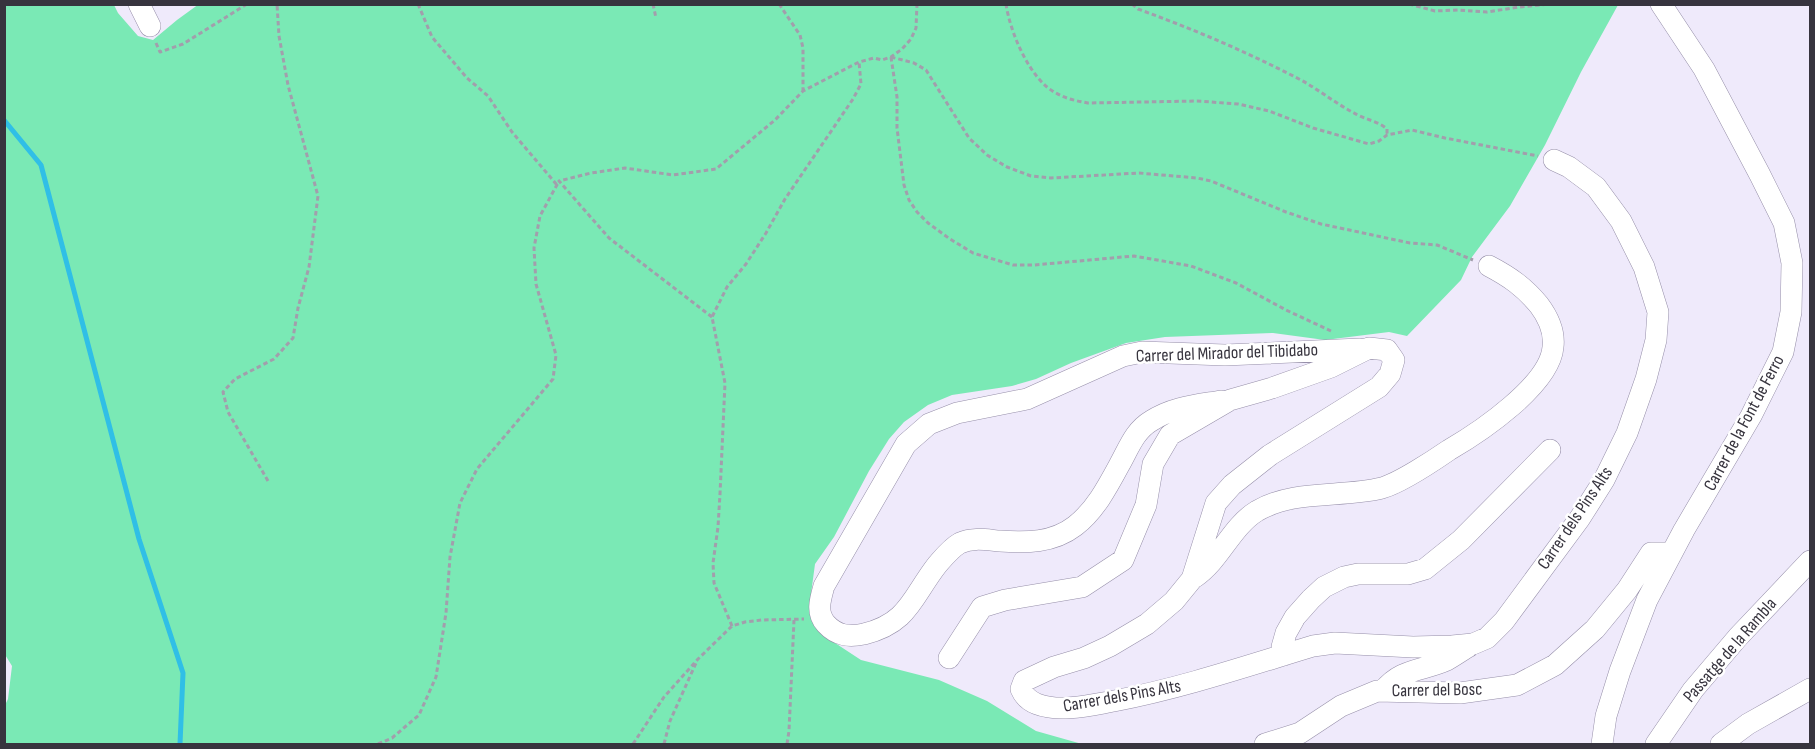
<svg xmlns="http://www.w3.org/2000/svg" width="1815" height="749" viewBox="0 0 1815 749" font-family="'Sofia Sans Condensed',sans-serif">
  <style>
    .green { fill: #7ae9b5 }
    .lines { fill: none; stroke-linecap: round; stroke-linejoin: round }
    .stream { stroke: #30bfe6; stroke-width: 5 }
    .minor-casing { stroke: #968fa9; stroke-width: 22 }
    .path { stroke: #a29eac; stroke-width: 3; stroke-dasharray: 4.5 3; stroke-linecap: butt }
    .minor { stroke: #fff; stroke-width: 21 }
    .labels { text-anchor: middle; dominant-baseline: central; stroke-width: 5; stroke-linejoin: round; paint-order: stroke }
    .street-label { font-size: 18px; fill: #37343e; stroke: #fff }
  </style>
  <rect width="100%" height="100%" fill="#efeafb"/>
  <path class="green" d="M 199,4 L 1618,5 L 1581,72 L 1545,145 L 1510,206 L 1472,257 L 1461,280 L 1407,336 L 1389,332 L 1325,340 L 1273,333 L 1165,337 L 1126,343 L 1071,363 L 1036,379 L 1012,386 L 952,395 L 928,405 L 904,422 L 889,439 L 869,471 L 834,537 L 815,564 L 811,594 L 818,618 L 832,641 L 861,660 L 939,680 L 987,701 L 1036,731 L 1082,744 L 5,744 L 5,705 L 8,699 L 12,666 L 4,653 L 4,5 L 114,5 L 118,13 L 138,36 L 153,40 L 177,20 Z"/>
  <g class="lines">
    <path class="stream" d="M 4,120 L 41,165 L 139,539 L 183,673 L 180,744"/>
    <defs>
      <path id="minor" d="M 139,4 L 150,26
        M 1221,401 C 1197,405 1172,407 1151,421 C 1136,430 1130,445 1122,460 C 1109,484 1096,510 1075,526 C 1053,543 1026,543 1000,541 C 987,540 973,537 960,543 C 951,548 944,557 937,565 C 912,597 909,623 864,634 C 849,637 837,636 826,624 C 816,613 820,600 824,586 L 906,444 L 929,424 L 957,413 L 1027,399 L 1123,356 L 1142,352 L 1225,355 L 1360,349
        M 1195,577 C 1220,560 1231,527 1257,511 C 1295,489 1341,498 1382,488 C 1399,483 1433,461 1449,450 C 1480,432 1550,385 1553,347 C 1555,331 1548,317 1539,305 C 1524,287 1510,277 1489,266
        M 1284,655 L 1282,647 L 1286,633 L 1295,617 L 1311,599 L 1324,587 L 1344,577 L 1358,574 L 1408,574 L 1425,569 L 1461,540 L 1550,450
        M 949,658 L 982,607 L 1005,600 L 1082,587 L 1123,560 L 1146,505 L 1153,464 L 1170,435 L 1230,400 L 1272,388 L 1331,367 L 1369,348 L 1387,350 L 1394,360 L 1390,374 L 1379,387 L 1270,455 L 1232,485 L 1216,503 L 1192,579 L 1174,601 L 1147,624 L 1110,646 L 1084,658 L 1054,667 L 1024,681 L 1021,689 C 1024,696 1029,701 1037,704 C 1060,713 1091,705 1114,701 C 1182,688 1247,666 1313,646 L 1335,643 L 1413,647 L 1452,646 L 1473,644 L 1487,638 L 1504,621 L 1580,518 L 1604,480 L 1627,433 L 1646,379 L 1656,340 L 1658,312 L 1644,267 L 1621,221 L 1596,187 L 1569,167 L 1554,160
        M 1383,691 C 1401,668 1423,671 1447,660 C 1454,656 1461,651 1468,647
        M 1265,744 L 1300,733 L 1341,706 L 1377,691 L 1460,693 L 1517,685 L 1555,665 L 1595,629 L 1627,590 L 1651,553 L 1672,553
        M 1602,744 L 1606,716 L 1620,671 L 1647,600 L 1684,530 L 1751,416 L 1783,352 L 1791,312 L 1792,263 L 1784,223 L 1760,175 L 1704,69 L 1661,4
        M 1656,744 L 1693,690 L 1738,637 L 1810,561
        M 1721,744 L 1748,724 L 1810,689"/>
    </defs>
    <use href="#minor" class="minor-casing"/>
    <path class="path" d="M 418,4 L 432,37 L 467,78 L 488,96 L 512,132 L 557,185
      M 653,4 L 656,18
      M 779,4 L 800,35 L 803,48 L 803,91
      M 1006,4 C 1010,32 1030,80 1056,93 C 1066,99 1077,101 1088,103 L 1197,101 L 1238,104 L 1269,111 L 1313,128 L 1369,144 L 1379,141 L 1387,135 L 1412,130 L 1445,138 L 1538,156
      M 1132,4 L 1138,9 C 1193,29 1247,52 1299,79 C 1318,89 1335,103 1354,113 C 1364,119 1380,122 1387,129 L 1387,135
      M 1409,4 L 1435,11 L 1458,10 L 1487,12 L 1519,7 L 1551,4
      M 156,43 L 160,52 L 183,44 L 247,4
      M 891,57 L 914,63 L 926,70 L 969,138 L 987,155 L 1007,167 L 1031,176 L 1051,178 L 1139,173 L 1197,178 L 1211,181 L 1286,212 L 1321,224 L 1410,243 L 1437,245 L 1473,260
      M 891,57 L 897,97 L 897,128 L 904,185 L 909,200 L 917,212 L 928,223 L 950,239 L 973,253 L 1013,265 L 1034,265 L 1134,256 L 1191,266 L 1236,283 L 1286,310 L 1331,331
      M 712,317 L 609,238 L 559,181 L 591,173 L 625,168 L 673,175 L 716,169 L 775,120 L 803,91 L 859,62 L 874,58 L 882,60 L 891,57 L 902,49 L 911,39 L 916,28 L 917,4
      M 268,481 L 228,412 L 223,392 L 235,379 L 274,359 L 293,338 L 298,308 L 309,267 L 318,196 L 288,85 L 279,36 L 277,4
      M 732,626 L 714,583 L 713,563 L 718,527 L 720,494 L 725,383 L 712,317 L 727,287 L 746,264 L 766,233 L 785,199 L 853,99 L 861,84 L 859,62
      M 378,744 L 392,738 L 419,715 L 436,677 L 446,613 L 450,557 L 460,503 L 477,469 L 553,379 L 556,355 L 536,284 L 534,248 L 540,216 L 559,181
      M 633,744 L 664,697 L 698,659 L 732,626 L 745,622 L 762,620 L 804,619
      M 664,744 L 670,721 L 696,663
      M 787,744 L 789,731 L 794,620"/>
    <use href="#minor" class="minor"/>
  </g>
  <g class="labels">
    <g class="street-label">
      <text transform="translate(1227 353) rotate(-2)">Carrer del Mirador del Tibidabo</text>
      <text transform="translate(1744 423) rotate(-62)">Carrer de la Font de Ferro</text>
      <text transform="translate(1575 518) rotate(-56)">Carrer dels Pins Alts</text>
      <text transform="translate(1730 650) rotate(-49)">Passatge de la Rambla</text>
      <text transform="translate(1437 690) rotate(-1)">Carrer del Bosc</text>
      <text transform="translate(1122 696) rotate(-10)">Carrer dels Pins Alts</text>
    </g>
  </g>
  <rect width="1815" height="749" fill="none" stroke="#37343e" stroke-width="12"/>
</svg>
